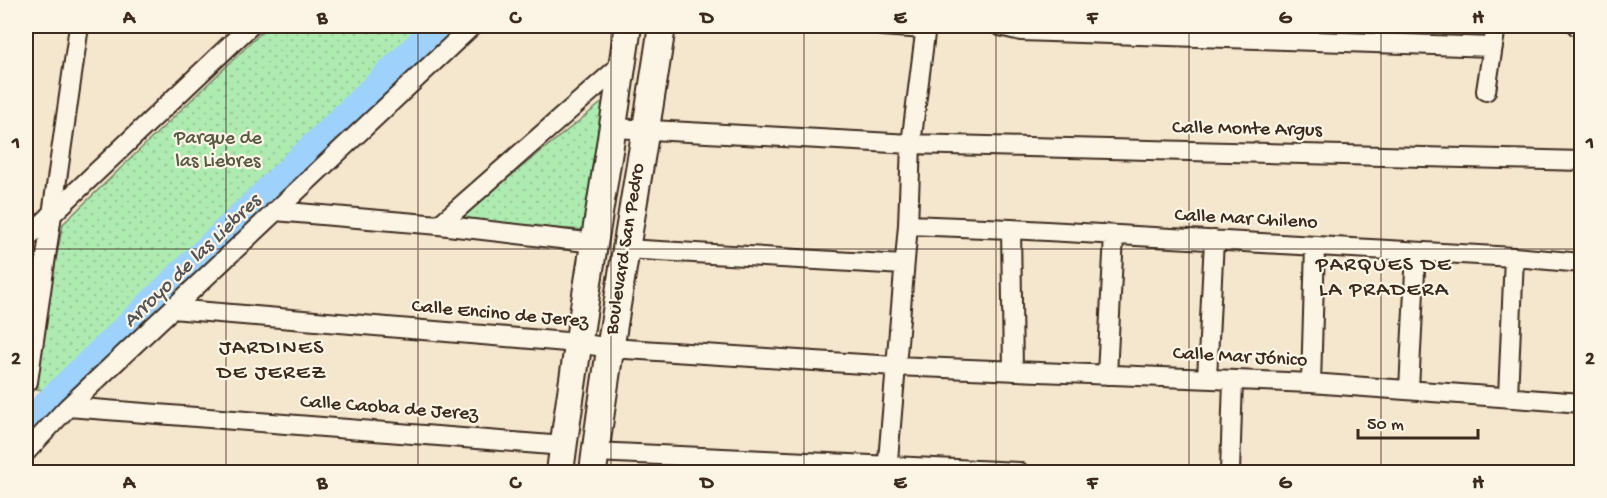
<svg xmlns="http://www.w3.org/2000/svg" width="1607" height="498" viewBox="0 0 1607 498" font-family="'Gochi Hand',sans-serif">
  <style>
    .park { fill: url(#park-dots); stroke: #748a68; stroke-width: 1.5 }
    .lines { fill: none; stroke-linecap: round; stroke-linejoin: round }
    .river { stroke: #9ed2fc; stroke-width: 28 }
    .street-casing { stroke: #3b2a1e; stroke-width: 22 }
    .secondary-casing { stroke: #3b2a1e; stroke-width: 30 }
    .street { stroke: #fcf5e5; stroke-width: 18 }
    .secondary { stroke: #fcf5e5; stroke-width: 26 }
    .grid { fill: none; stroke: #3b2a1e; stroke-width: 1.5; stroke-opacity: 0.55 }
    .labels { text-anchor: middle; dominant-baseline: central; stroke-width: 4.5; stroke-linejoin: round; paint-order: stroke }
    .street-label { font-size: 20px; fill: #3b2a1e; stroke: #fcf5e5 }
    .park-label { font-size: 20px; fill: #585a43; stroke: #fcf5e5 }
    .water-label { font-size: 21px; font-style: italic; fill: #545456; stroke: #fcf5e5 }
    .quarter-label { font-size: 22px; letter-spacing: 1.5px; fill: #3b2a1e; stroke: #fcf5e5 }
    .neatline { fill: none; stroke: #3b2a1e; stroke-width: 2 }
    .grid-label { font-size: 20px; text-anchor: middle; font-weight: bold; fill: #3b2a1e }
  </style>
  <defs>
    <pattern id="park-dots" width="8" height="8" patternUnits="userSpaceOnUse" patternTransform="scale(1.5)"><rect width="8" height="8" fill="#aeebb1"/><path d="M2 2h.1M6 6h.1" fill="none" stroke="#97ca98" stroke-width="1.8" stroke-linecap="round"/></pattern>
  </defs>
  <rect width="100%" height="100%" fill="#f5e6ce"/>
  <filter id="ink" filterUnits="userSpaceOnUse"><feTurbulence type="fractalNoise" baseFrequency=".0167" numOctaves="2"/><feDisplacementMap in="SourceGraphic" scale="12" xChannelSelector="R" yChannelSelector="G"/><feConvolveMatrix kernelMatrix="1 2 1 2 8 2 1 2 1" color-interpolation-filters="sRGB"/></filter>
  <g filter="url(#ink)">
    <path class="park" d="M 268,26 L 428,26 L 49,391 L 30,388 L 63,224 Z
      M 605,100 L 586,230 L 453,222 Z"/>
    <g class="lines">
      <path class="river" d="M 26,424 L 438,26"/>
      <defs>
        <path id="street" d="M 882,26 L 925,29
          M 1000,26 L 1021,31 L 1493,47
          M 1577,26 L 1582,29
          M 1486,91 L 1496,26
          M 614,128 L 911,144 L 1582,161
          M 275,211 L 439,225 L 595,243
          M 439,225 L 622,64
          M 908,225 L 1011,229 L 1514,257 L 1582,263
          M 1011,229 L 1013,371
          M 26,239 L 250,26
          M 625,249 L 904,265
          M 172,309 L 578,343 L 610,348 L 895,366 L 1311,383 L 1582,403
          M 1107,375 L 1114,235
          M 1207,378 L 1214,240
          M 28,382 L 79,26
          M 1311,383 L 1315,246
          M 1409,389 L 1416,252
          M 1508,396 L 1514,257
          M 68,407 L 564,446
          M 26,452 L 68,407 L 472,26
          M 595,452 L 1019,472
          M 887,472 L 908,225 L 911,144 L 926,26
          M 1230,472 L 1233,380"/>
        <path id="secondary" d="M 560,472 C 579,323 607,175 628,26
          M 593,472 C 611,323 640,175 662,26"/>
      </defs>
      <use href="#street" class="street-casing"/>
      <use href="#secondary" class="secondary-casing"/>
      <use href="#street" class="street"/>
      <use href="#secondary" class="secondary"/>
    </g>
  </g>
  <path class="grid" d="M 226,26 L 226,472M 418,26 L 418,472M 611,26 L 611,472M 804,26 L 804,472M 996,26 L 996,472M 1189,26 L 1189,472M 1381,26 L 1381,472M 26,249 L 1582,249"/>
  <g class="labels">
    <g class="street-label">
      <text transform="translate(1247 130) rotate(1)">Calle Monte Argus</text>
      <text transform="translate(1246 220) rotate(3)">Calle Mar Chileno</text>
      <text transform="translate(626 249) rotate(-81)">Boulevard San Pedro</text>
      <text transform="translate(500 315) rotate(5)">Calle Encino de Jerez</text>
      <text transform="translate(1240 358) rotate(3)">Calle Mar Jónico</text>
      <text transform="translate(389 409) rotate(4)">Calle Caoba de Jerez</text>
    </g>
    <g class="park-label">
      <text x="218" y="139">Parque de<tspan x="218" dy="23">las Liebres</tspan></text>
    </g>
    <g class="water-label">
      <text transform="translate(193 262) rotate(-44)">Arroyo de las Liebres</text>
    </g>
    <g class="quarter-label">
      <text x="1384" y="266">PARQUES DE<tspan x="1384" dy="25">LA PRADERA</tspan></text>
      <text x="272" y="349">JARDINES<tspan x="272" dy="25">DE JEREZ</tspan></text>
    </g>
  </g>
  <rect width="1607" height="498" fill="none" stroke="#fcf5e5" stroke-width="66"/>
  <path d="M1358 429v9h120v-9" fill="none" stroke="#3b2a1e" stroke-width="3"/>
  <text x="1367" y="429" font-size="18" fill="#3b2a1e" stroke="#fcf5e5" stroke-width="4.5" paint-order="stroke">50 m</text>
  <rect x="33" y="33" width="1541" height="432" class="neatline"/>
  <g class="grid-label">
    <text x="129" y="23">A</text>
    <text x="322" y="23">B</text>
    <text x="515" y="23">C</text>
    <text x="707" y="23">D</text>
    <text x="900" y="23">E</text>
    <text x="1092" y="23">F</text>
    <text x="1285" y="23">G</text>
    <text x="1478" y="23">H</text>
    <text x="16" y="148">1</text>
    <text x="1590" y="148">1</text>
    <text x="16" y="364">2</text>
    <text x="1590" y="364">2</text>
    <text x="129" y="488">A</text>
    <text x="322" y="488">B</text>
    <text x="515" y="488">C</text>
    <text x="707" y="488">D</text>
    <text x="900" y="488">E</text>
    <text x="1092" y="488">F</text>
    <text x="1285" y="488">G</text>
    <text x="1478" y="488">H</text>
  </g>
</svg>
